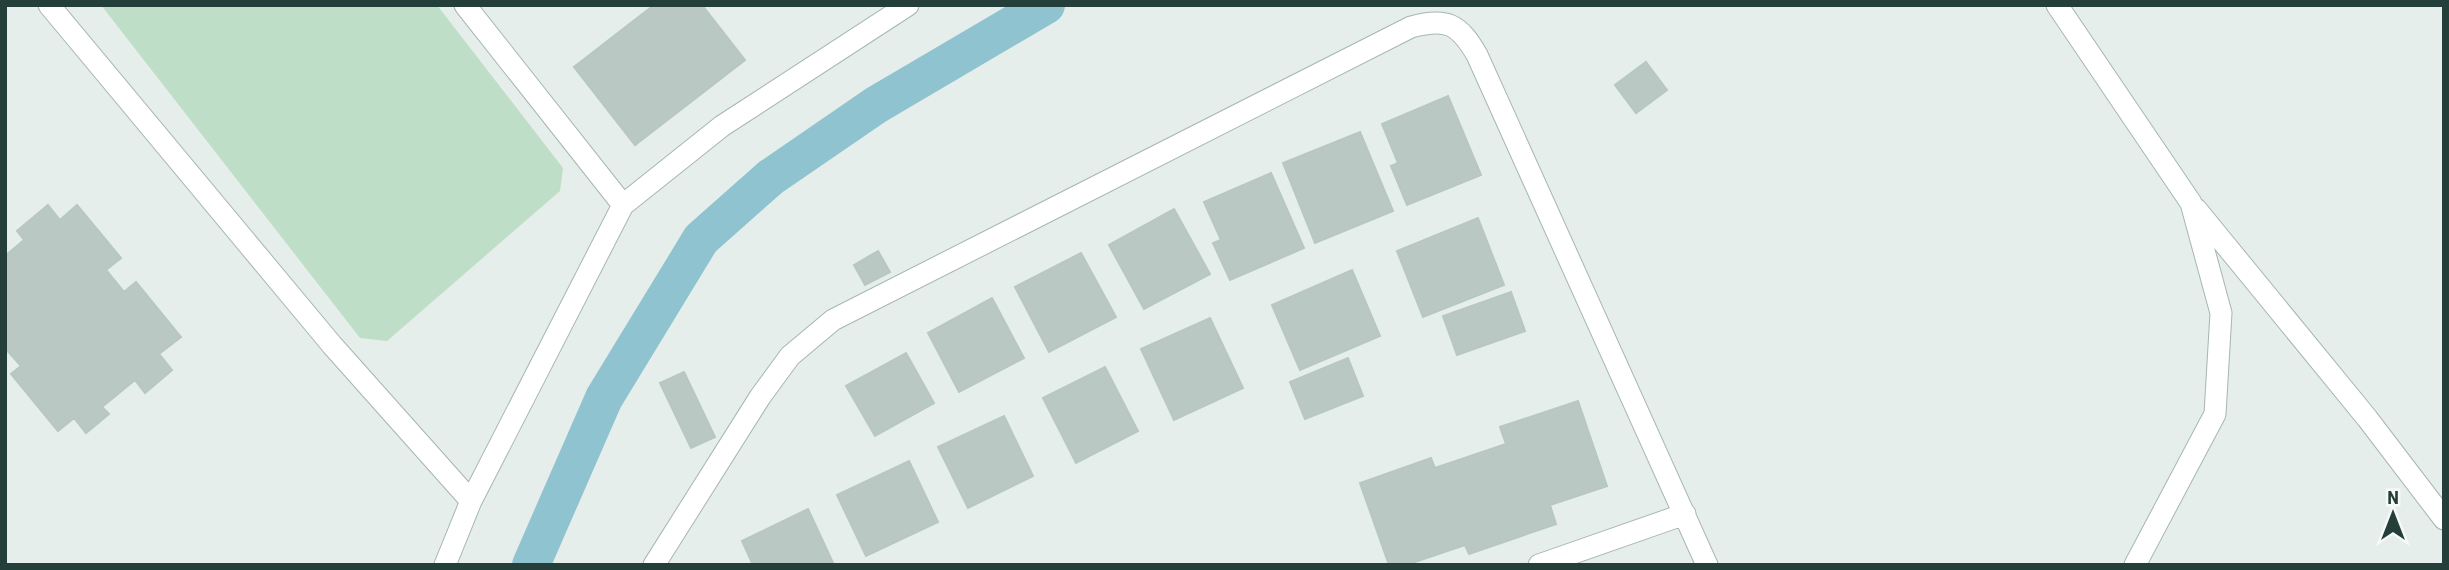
<svg xmlns="http://www.w3.org/2000/svg" width="2449" height="570" viewBox="0 0 2449 570" font-family="'Roboto Condensed',sans-serif">
  <style>
    .green { fill: #bfdec8 }
    .lines { fill: none; stroke-linecap: round; stroke-linejoin: round }
    .canal { stroke: #8fc3d0; stroke-width: 38 }
    .building { fill: #bac8c3; stroke: #b7c7c1; stroke-width: 2 }
    .minor-casing { stroke: #a7b6b1; stroke-width: 23 }
    .minor { stroke: #fff; stroke-width: 21 }
  </style>
  <rect width="100%" height="100%" fill="#e5eeea"/>
  <path class="green" d="M 101,5 L 437,5 L 563,168 L 560,191 L 387,341 L 360,338 Z"/>
  <g class="lines">
    <path class="canal" d="M 531,565 L 604,398 L 701,239 L 771,177 L 876,105 L 1046,5"/>
  </g>
  <path class="building" d="M 654,5 L 702,5 L 745,60 L 635,145 L 574,67 Z
    M 1646,62 L 1667,90 L 1636,113 L 1615,85 Z
    M 1448,96 L 1481,175 L 1407,205 L 1391,166 L 1398,163 L 1382,124 Z
    M 1360,132 L 1393,211 L 1315,243 L 1283,163 Z
    M 1271,173 L 1304,248 L 1230,280 L 1213,243 L 1221,240 L 1204,202 Z
    M 48,205 L 60,220 L 77,205 L 121,258 L 106,270 L 124,292 L 136,282 L 181,337 L 159,354 L 172,370 L 145,393 L 135,380 L 102,407 L 109,414 L 86,433 L 74,418 L 58,431 L 11,374 L 21,366 L 5,348 L 5,256 L 24,240 L 17,231 Z
    M 1174,209 L 1210,274 L 1144,309 L 1109,245 Z
    M 1478,218 L 1504,285 L 1423,317 L 1397,251 Z
    M 878,251 L 890,272 L 865,285 L 854,265 Z
    M 1081,253 L 1116,317 L 1049,352 L 1015,287 Z
    M 1352,270 L 1380,336 L 1300,370 L 1272,305 Z
    M 1511,292 L 1525,331 L 1457,355 L 1443,316 Z
    M 992,298 L 1024,358 L 959,392 L 928,333 Z
    M 1210,318 L 1243,388 L 1174,420 L 1141,349 Z
    M 906,353 L 934,403 L 875,436 L 846,386 Z
    M 1348,358 L 1363,396 L 1305,419 L 1290,382 Z
    M 1105,367 L 1138,431 L 1076,463 L 1043,398 Z
    M 684,372 L 715,437 L 691,448 L 660,383 Z
    M 1578,401 L 1607,486 L 1550,505 L 1556,524 L 1469,554 L 1465,545 L 1406,565 L 1389,565 L 1360,483 L 1431,458 L 1435,468 L 1506,444 L 1500,427 Z
    M 1004,416 L 1033,476 L 968,508 L 938,447 Z
    M 909,461 L 938,522 L 866,556 L 837,495 Z
    M 808,509 L 834,565 L 753,565 L 742,541 Z"/>
  <g class="lines">
    <defs>
      <path id="minor" d="M 49,5 L 332,345 L 471,501
        M 465,5 L 623,205
        M 2057,5 L 2191,203 L 2221,313 L 2215,414 L 2135,565
        M 2196,209 L 2367,418 L 2444,519
        M 445,565 L 471,501 L 623,205 L 722,126 L 908,5
        M 654,565 L 760,397 L 790,356 L 833,320 L 1411,27 C 1447,17 1459,24 1477,55 L 1707,565
        M 1539,565 L 1685,514"/>
    </defs>
    <use href="#minor" class="minor-casing"/>
    <use href="#minor" class="minor"/>
  </g>
  <rect width="2449" height="570" fill="none" stroke="#243f39" stroke-width="14"/>
  <g transform="translate(2393 514)" stroke="#f5faf8" stroke-width="5" paint-order="stroke">
  <path d="M0-5L12 26L0 18L-12 26Z" fill="#243f39"/>
  <text y="-10" font-size="19" font-weight="bold" text-anchor="middle" fill="#243f39">N</text>
  </g>
</svg>
